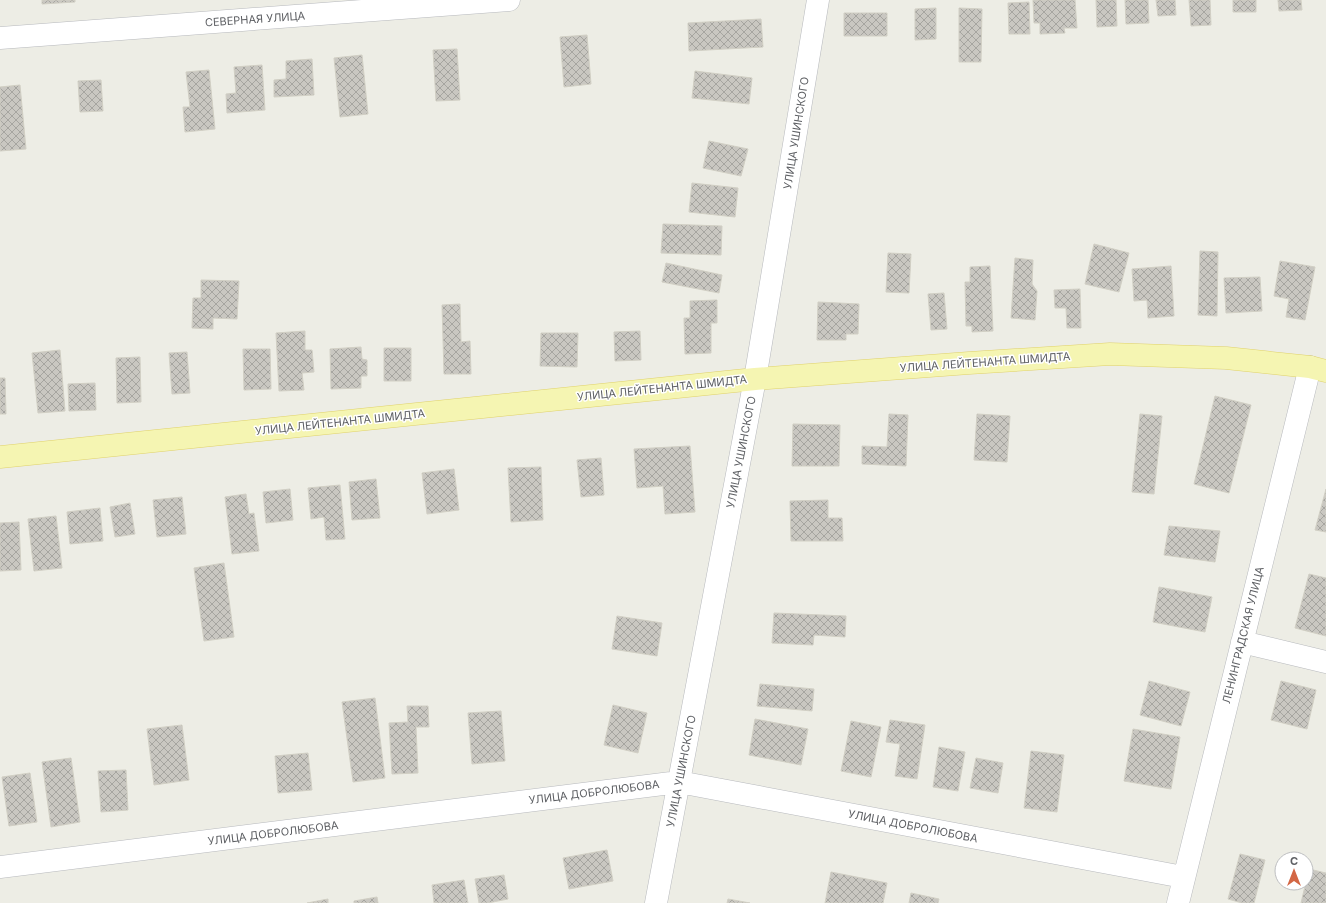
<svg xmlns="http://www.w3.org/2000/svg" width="1326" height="903" viewBox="0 0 1326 903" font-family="Inter,sans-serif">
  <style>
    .building { fill: url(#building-cross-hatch); stroke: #d1cfc4 }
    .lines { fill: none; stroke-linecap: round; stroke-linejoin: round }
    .minor-casing { stroke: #b7b9bd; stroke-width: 23 }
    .major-casing { stroke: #e0d26b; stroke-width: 23 }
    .minor { stroke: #fff; stroke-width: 22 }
    .major { stroke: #f5f5b2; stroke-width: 22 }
    .labels { text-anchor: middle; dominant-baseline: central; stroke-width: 3; stroke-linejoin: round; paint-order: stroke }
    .street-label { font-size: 11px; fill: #5d5f63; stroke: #fff }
  </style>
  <defs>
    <pattern id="building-cross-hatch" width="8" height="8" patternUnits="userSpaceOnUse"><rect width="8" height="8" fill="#c9c7c1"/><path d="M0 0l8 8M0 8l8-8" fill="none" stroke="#a6a5a0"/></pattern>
  </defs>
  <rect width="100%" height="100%" fill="#edede5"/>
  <path class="building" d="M 42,0 L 75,0 L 75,2 L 42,4 Z
    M 1033,0 L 1075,0 L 1077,28 L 1064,28 L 1065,33 L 1040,34 L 1040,23 L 1034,23 Z
    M 1096,0 L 1116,0 L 1117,26 L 1097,27 Z
    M 1125,0 L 1148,0 L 1149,23 L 1126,24 Z
    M 1156,0 L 1175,0 L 1176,15 L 1158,16 Z
    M 1189,0 L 1210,0 L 1211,25 L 1191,26 Z
    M 1233,0 L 1256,0 L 1256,12 L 1233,12 Z
    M 1278,0 L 1301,0 L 1302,10 L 1279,11 Z
    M 1029,2 L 1030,34 L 1009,34 L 1008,3 Z
    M 936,8 L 936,39 L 915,40 L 915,9 Z
    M 959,8 L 982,9 L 981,62 L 959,62 Z
    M 844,13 L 887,13 L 887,36 L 844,36 Z
    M 761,19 L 763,47 L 689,51 L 688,23 Z
    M 587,35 L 591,84 L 564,87 L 560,37 Z
    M 457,49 L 460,100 L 436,101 L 433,50 Z
    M 362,55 L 368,114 L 340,117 L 334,58 Z
    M 312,59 L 314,95 L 274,97 L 274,80 L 286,79 L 286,61 Z
    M 262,65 L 265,110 L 227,113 L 226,94 L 236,93 L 234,67 Z
    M 209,70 L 215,129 L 185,132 L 183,107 L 190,107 L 186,72 Z
    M 695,71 L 752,78 L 749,104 L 692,98 Z
    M 101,80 L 103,111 L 80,112 L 78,81 Z
    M 20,85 L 26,149 L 0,151 L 0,87 Z
    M 709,141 L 748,149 L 741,176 L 703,168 Z
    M 692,183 L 738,188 L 735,217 L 689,212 Z
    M 663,224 L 722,226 L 721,255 L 661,253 Z
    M 1094,244 L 1129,253 L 1119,292 L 1085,284 Z
    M 1200,251 L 1218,252 L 1217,316 L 1198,315 Z
    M 888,253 L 911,254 L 909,293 L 886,292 Z
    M 1015,258 L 1033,260 L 1032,284 L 1037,291 L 1035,320 L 1011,318 Z
    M 1280,261 L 1315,267 L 1305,320 L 1286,317 L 1289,299 L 1274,296 Z
    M 666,263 L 722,275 L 719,293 L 662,282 Z
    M 990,266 L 993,331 L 972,332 L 972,326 L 966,326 L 965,282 L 970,282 L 970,267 Z
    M 1171,266 L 1174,316 L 1148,318 L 1147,300 L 1134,301 L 1132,269 Z
    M 1260,277 L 1262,311 L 1226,313 L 1224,278 Z
    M 201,280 L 239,281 L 237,319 L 213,318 L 213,329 L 192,328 L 193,298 L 201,298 Z
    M 1080,289 L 1081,328 L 1067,328 L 1066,308 L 1055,308 L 1054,290 Z
    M 944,293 L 947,329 L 931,330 L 928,294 Z
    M 717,300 L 717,323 L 711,323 L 711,353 L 685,354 L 684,318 L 690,318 L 690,301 Z
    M 818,302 L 859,304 L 858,334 L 846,334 L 846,340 L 817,340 Z
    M 460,304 L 461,342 L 470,341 L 471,374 L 444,374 L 442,305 Z
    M 305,331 L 305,350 L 312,350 L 314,372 L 302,373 L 304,390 L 279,391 L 276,333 Z
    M 640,331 L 641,360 L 615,361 L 614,332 Z
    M 541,333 L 578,333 L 577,367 L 540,366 Z
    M 361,347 L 362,359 L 367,360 L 367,376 L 361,376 L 361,388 L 331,389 L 330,349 Z
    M 384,348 L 411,348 L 411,381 L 384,381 Z
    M 243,349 L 270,349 L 271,389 L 244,390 Z
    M 60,350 L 65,411 L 38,413 L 32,353 Z
    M 187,352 L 190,393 L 172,394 L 169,353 Z
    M 140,357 L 141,402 L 117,403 L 116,358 Z
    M 0,378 L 5,378 L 6,414 L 0,414 Z
    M 95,383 L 96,410 L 69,411 L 68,384 Z
    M 1215,396 L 1251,405 L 1229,493 L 1194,484 Z
    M 889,414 L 908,415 L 906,466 L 862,464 L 862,446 L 887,447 Z
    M 977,414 L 1010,416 L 1007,462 L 974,460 Z
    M 1140,414 L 1162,416 L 1154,494 L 1132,492 Z
    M 793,424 L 840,425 L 839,466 L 792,466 Z
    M 690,446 L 695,512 L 665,514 L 663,486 L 637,488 L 634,449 Z
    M 601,458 L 604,495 L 581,497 L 577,460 Z
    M 541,467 L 543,520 L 511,522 L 508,468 Z
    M 454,469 L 459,510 L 427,514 L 422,473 Z
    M 376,479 L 380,518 L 352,520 L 349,482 Z
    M 340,485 L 345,539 L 326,540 L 324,517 L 311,519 L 308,488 Z
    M 290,489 L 293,520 L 266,523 L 263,492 Z
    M 1326,489 L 1326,532 L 1315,530 Z
    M 246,494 L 249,514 L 254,513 L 259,551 L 232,554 L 225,497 Z
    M 182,497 L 186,534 L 157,537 L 153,500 Z
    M 828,500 L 828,518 L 842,518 L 843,541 L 791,541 L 790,501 Z
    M 130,503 L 135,534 L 115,537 L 110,507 Z
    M 100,508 L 103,541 L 70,544 L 67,512 Z
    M 56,516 L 62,568 L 34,571 L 28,519 Z
    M 19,522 L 21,570 L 0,571 L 0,523 Z
    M 1169,526 L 1220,531 L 1215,562 L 1164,555 Z
    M 224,563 L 234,637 L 204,641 L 194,568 Z
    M 1309,574 L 1326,578 L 1326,636 L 1295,628 Z
    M 1159,587 L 1212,597 L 1205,632 L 1153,622 Z
    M 774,613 L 846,616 L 845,637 L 814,635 L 813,645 L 772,643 Z
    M 617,616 L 662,623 L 657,656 L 612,649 Z
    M 1149,681 L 1190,692 L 1181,726 L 1140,715 Z
    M 1281,681 L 1316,690 L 1307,729 L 1271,720 Z
    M 760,684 L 814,689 L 812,711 L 757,706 Z
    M 375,698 L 385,778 L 353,782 L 342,702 Z
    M 613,705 L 647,713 L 638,753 L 604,745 Z
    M 407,706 L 428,706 L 429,727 L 416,727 L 418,773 L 392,774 L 389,723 L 408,722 Z
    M 501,711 L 505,761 L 472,764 L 468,713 Z
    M 755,719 L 808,729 L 801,765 L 749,755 Z
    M 890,720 L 925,725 L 917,779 L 895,776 L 900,744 L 886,742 Z
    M 851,721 L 881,727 L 871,777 L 841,771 Z
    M 182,725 L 189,780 L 154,785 L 147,729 Z
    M 1133,729 L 1180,737 L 1171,789 L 1124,781 Z
    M 939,747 L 965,752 L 958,791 L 933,787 Z
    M 1031,751 L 1064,755 L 1057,812 L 1024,808 Z
    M 308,753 L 312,790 L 278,793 L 275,756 Z
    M 71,758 L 80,822 L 51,827 L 42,762 Z
    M 976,758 L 1003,763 L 998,793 L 970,788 Z
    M 126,770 L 128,810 L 101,812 L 98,771 Z
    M 30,773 L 37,822 L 9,826 L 2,777 Z
    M 607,850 L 613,881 L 569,889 L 563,858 Z
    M 1240,854 L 1265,860 L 1254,903 L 1242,903 L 1228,899 Z
    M 1309,869 L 1326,873 L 1326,903 L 1301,903 Z
    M 831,872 L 887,883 L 883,903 L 825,903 Z
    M 504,875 L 508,899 L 488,903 L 479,903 L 475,879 Z
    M 464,880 L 468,903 L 434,903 L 432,885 Z
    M 911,893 L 939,899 L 938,903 L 909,903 Z
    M 377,897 L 378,903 L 354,903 L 354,901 Z
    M 328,899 L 328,903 L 307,903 Z
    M 728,899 L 750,903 L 727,903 Z"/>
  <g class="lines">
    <defs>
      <path id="minor" d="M 0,38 L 509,0
        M 1242,642 L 1326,662
        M 0,867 L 679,782 L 1183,877
        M 656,903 L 755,379 L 818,0
        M 1178,903 L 1310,367"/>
      <path id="major" d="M 0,457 L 755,379 L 969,363 L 1110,354 L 1226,358 L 1310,367 L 1326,371"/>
    </defs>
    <use href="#minor" class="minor-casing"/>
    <use href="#major" class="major-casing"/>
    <use href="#minor" class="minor"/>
    <use href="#major" class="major"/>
  </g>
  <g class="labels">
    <g class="street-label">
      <text transform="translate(255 19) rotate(-4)">СЕВЕРНАЯ УЛИЦА</text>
      <text transform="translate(796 133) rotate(-81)">УЛИЦА УШИНСКОГО</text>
      <text transform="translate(985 362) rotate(-4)">УЛИЦА ЛЕЙТЕНАНТА ШМИДТА</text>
      <text transform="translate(662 388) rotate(-6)">УЛИЦА ЛЕЙТЕНАНТА ШМИДТА</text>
      <text transform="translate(340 422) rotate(-6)">УЛИЦА ЛЕЙТЕНАНТА ШМИДТА</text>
      <text transform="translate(741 452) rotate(-79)">УЛИЦА УШИНСКОГО</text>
      <text transform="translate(1243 635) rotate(-76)">ЛЕНИНГРАДСКАЯ УЛИЦА</text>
      <text transform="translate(681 771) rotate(-79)">УЛИЦА УШИНСКОГО</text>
      <text transform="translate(594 792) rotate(-7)">УЛИЦА ДОБРОЛЮБОВА</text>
      <text transform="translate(913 826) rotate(11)">УЛИЦА ДОБРОЛЮБОВА</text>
      <text transform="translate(273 833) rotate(-7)">УЛИЦА ДОБРОЛЮБОВА</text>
    </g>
  </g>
  <g transform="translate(1294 871)"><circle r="19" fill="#ffffff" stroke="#bebfc1"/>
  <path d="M0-3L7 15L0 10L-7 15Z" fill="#d36745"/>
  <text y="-6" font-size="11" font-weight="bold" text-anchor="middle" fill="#5d5f63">С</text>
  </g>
</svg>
